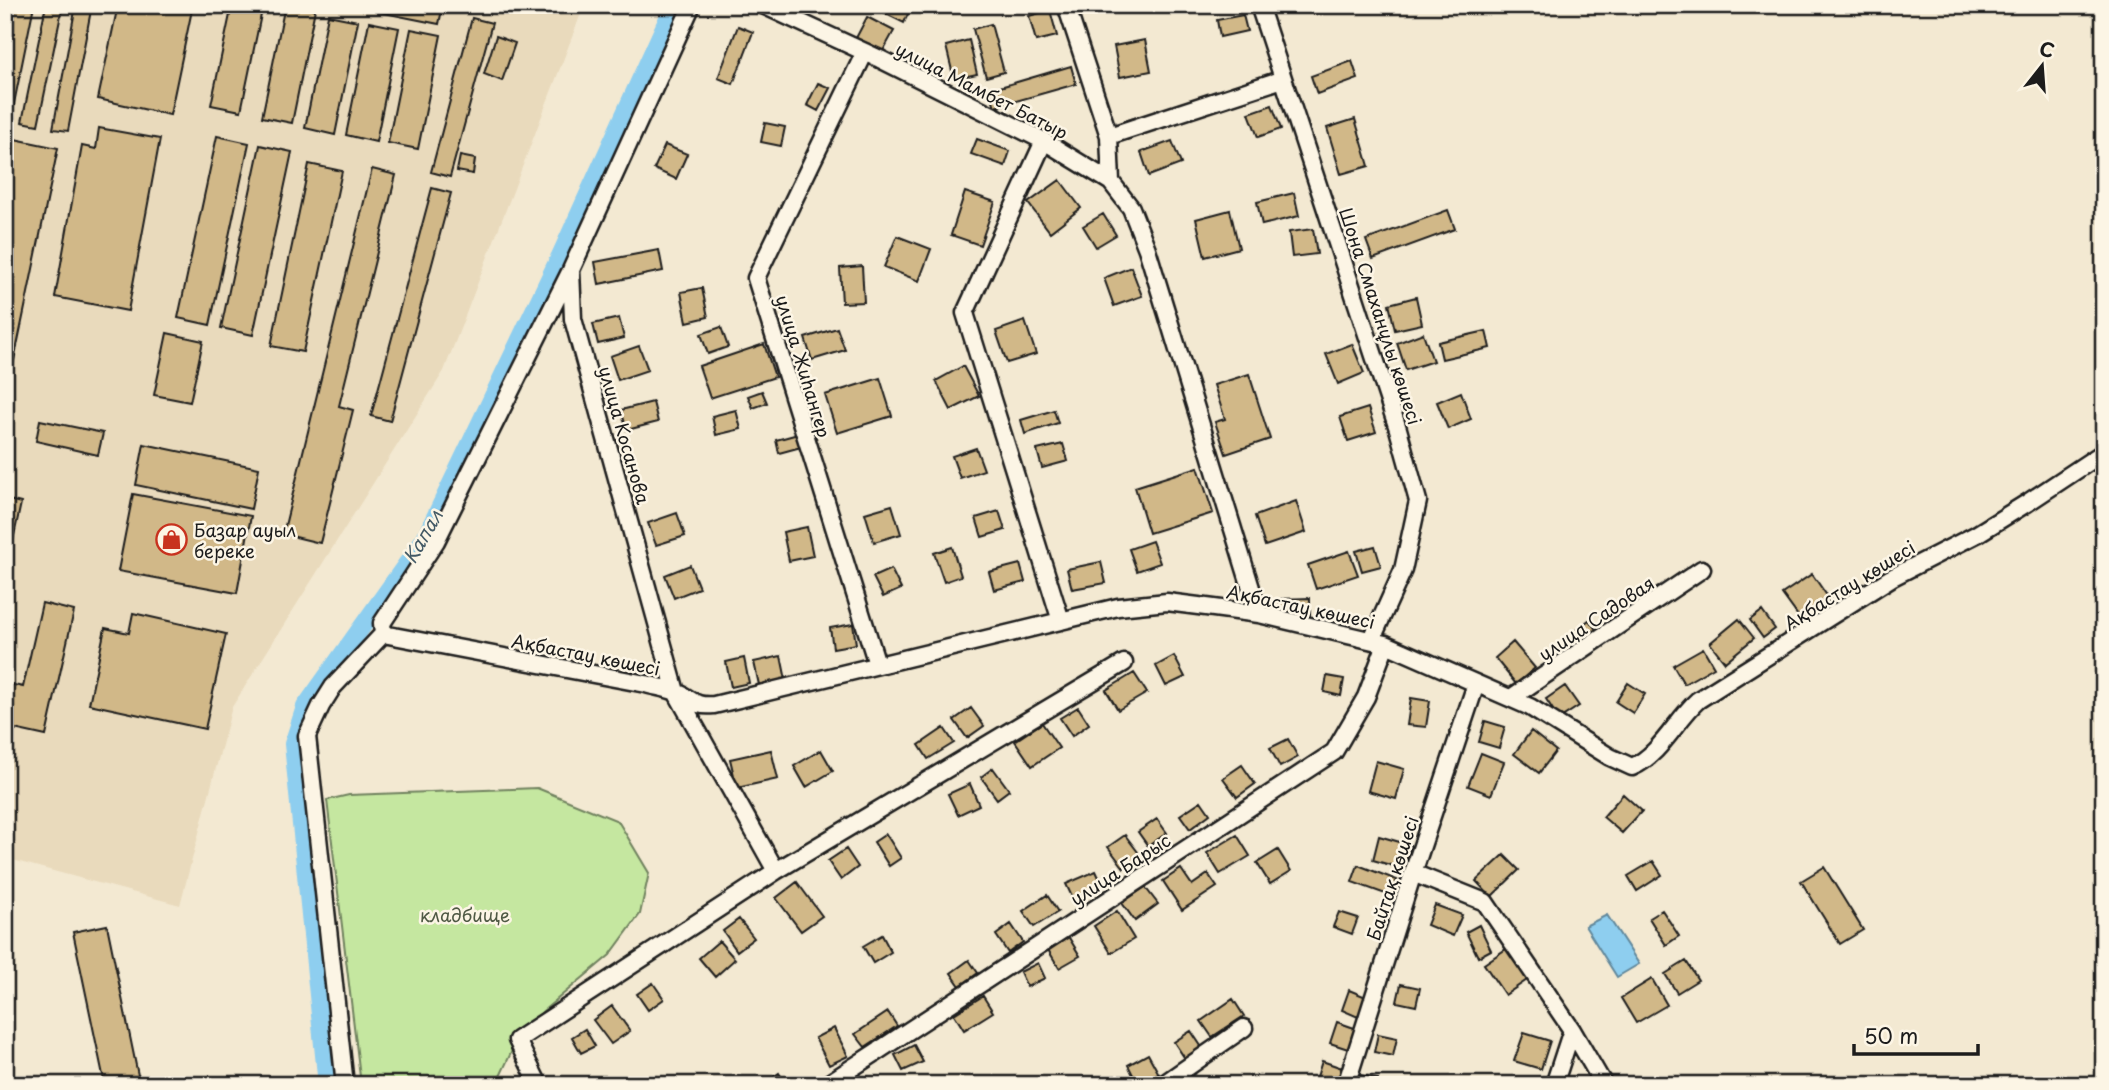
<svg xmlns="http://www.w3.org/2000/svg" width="2109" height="1090" viewBox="0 0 2109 1090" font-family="'Playpen Sans',sans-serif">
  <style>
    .built { fill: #e9dabc }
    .green { fill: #c5e7a0; stroke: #70825e; stroke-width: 2 }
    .water { fill: #8eceef; stroke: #60879b; stroke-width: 2 }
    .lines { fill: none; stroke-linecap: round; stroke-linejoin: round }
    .canal { stroke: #8eceef; stroke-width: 18 }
    .building { fill: #d1b888; stroke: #1c1c1c; stroke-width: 2 }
    .street-casing { stroke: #1c1c1c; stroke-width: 21 }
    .street { stroke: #fcf5e5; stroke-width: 16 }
    .labels { text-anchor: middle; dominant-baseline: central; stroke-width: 5; stroke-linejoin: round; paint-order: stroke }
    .street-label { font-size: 18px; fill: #1c1c1c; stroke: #fcf5e5 }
    .poi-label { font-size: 18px; fill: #1c1c1c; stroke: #fcf5e5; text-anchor: start }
    .park-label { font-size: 18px; fill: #4f5944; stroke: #fcf5e5 }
    .water-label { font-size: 19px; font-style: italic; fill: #445a66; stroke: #fcf5e5 }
  </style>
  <rect width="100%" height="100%" fill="#f3e9d2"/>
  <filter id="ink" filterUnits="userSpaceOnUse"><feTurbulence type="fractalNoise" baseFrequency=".0143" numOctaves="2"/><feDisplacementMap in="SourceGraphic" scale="14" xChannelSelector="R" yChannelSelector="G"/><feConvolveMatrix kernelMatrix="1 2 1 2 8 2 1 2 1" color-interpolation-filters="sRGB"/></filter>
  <g filter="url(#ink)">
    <path class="built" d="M 5,5 L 556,5 L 582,11 L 444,371 L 232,707 L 180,905 L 5,858 Z"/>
    <path class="green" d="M 537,788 L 618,821 L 649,873 L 640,914 L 610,955 L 543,1011 L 517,1040 L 496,1085 L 361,1085 L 327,800 L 349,795 Z"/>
    <path class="water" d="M 1607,915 L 1639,964 L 1617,977 L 1585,926 Z"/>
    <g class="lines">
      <path class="canal" d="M 327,1085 L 293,744 L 305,707 L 425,538 L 561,254 L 674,5"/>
    </g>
    <path class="building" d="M 8,5 L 34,5 L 9,128 L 5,128 L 5,16 Z
      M 46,5 L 63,5 L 38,125 L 22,122 Z
      M 76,5 L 92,5 L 68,131 L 53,129 Z
      M 118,5 L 193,5 L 170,115 L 98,99 Z
      M 232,5 L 263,5 L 241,111 L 211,105 Z
      M 285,5 L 315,9 L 292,123 L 262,117 Z
      M 380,5 L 443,5 L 439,24 L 379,12 Z
      M 868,5 L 912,5 L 904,23 Z
      M 1050,10 L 1057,36 L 1036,41 L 1029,16 Z
      M 328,15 L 358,21 L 335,135 L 305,128 Z
      M 1243,15 L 1247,31 L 1220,37 L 1217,20 Z
      M 867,17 L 894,31 L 883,51 L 856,38 Z
      M 472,18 L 492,23 L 450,177 L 431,172 Z
      M 369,22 L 399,28 L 376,142 L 346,135 Z
      M 991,24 L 1004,72 L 986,77 L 973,29 Z
      M 738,26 L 753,32 L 733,84 L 718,78 Z
      M 411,29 L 441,35 L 418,149 L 388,143 Z
      M 496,36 L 515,43 L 502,81 L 484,74 Z
      M 969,40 L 977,74 L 954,79 L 946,46 Z
      M 1145,40 L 1151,71 L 1120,77 L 1114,46 Z
      M 1352,61 L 1358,79 L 1317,94 L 1311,76 Z
      M 1071,66 L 1076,84 L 995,107 L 990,90 Z
      M 818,83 L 830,88 L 818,111 L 807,105 Z
      M 1272,105 L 1281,129 L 1258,137 L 1249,113 Z
      M 1355,119 L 1369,166 L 1341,174 L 1327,128 Z
      M 765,123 L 785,127 L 781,146 L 761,142 Z
      M 99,128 L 160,139 L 128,311 L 55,297 L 82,146 L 96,149 Z
      M 217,136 L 249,143 L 210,325 L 178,318 Z
      M 5,137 L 58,148 L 5,404 Z
      M 977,139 L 1010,151 L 1005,166 L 971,154 Z
      M 1172,141 L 1181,164 L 1149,176 L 1141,152 Z
      M 260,145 L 292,152 L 253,335 L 221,328 Z
      M 665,145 L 687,154 L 676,179 L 654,169 Z
      M 460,156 L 475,159 L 473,174 L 457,171 Z
      M 309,164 L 342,171 L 303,352 L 271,346 Z
      M 372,169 L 396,175 L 339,406 L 353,410 L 320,543 L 283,534 Z
      M 1060,180 L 1081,208 L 1050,232 L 1028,203 Z
      M 432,188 L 451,193 L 390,421 L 371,416 Z
      M 965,192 L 995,202 L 980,245 L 951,235 Z
      M 1294,193 L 1299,216 L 1262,225 L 1257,202 Z
      M 1230,210 L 1239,248 L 1205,257 L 1196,219 Z
      M 1448,210 L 1455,229 L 1373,259 L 1366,240 Z
      M 1103,214 L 1116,235 L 1096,247 L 1083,226 Z
      M 1313,229 L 1317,254 L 1292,257 L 1289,232 Z
      M 897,236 L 931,249 L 919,281 L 884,267 Z
      M 659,250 L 663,271 L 599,284 L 595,262 Z
      M 862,266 L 864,302 L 842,303 L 840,268 Z
      M 1131,267 L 1142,296 L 1114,306 L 1104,278 Z
      M 702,288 L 708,317 L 687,322 L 681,292 Z
      M 1416,297 L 1422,324 L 1395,330 L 1389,304 Z
      M 619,318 L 624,338 L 598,344 L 593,324 Z
      M 1025,321 L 1036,354 L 1007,363 L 996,331 Z
      M 721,327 L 728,347 L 708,354 L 701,334 Z
      M 837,328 L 845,350 L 812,360 L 805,338 Z
      M 1486,331 L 1490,348 L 1442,359 L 1438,342 Z
      M 167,333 L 203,341 L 190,402 L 154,395 Z
      M 1423,333 L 1433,361 L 1406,370 L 1397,343 Z
      M 764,344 L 775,377 L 710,398 L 699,366 Z
      M 1352,344 L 1364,373 L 1338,384 L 1326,354 Z
      M 639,346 L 648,370 L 618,380 L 610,356 Z
      M 963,366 L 979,396 L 951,410 L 936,381 Z
      M 1249,374 L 1270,439 L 1226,454 L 1215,422 L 1225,419 L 1214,385 Z
      M 880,378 L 892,416 L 837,433 L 825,395 Z
      M 762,391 L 767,403 L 753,408 L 748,396 Z
      M 1461,392 L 1471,419 L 1448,429 L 1437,402 Z
      M 653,402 L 658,422 L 627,430 L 621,410 Z
      M 1368,408 L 1376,432 L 1348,441 L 1340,417 Z
      M 736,410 L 741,429 L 716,435 L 712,416 Z
      M 1054,410 L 1058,423 L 1025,434 L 1021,420 Z
      M 40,420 L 103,433 L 98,455 L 36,441 Z
      M 798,434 L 801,447 L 779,453 L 776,440 Z
      M 144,444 L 259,468 L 251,509 L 136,485 Z
      M 1063,444 L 1068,461 L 1042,468 L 1037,450 Z
      M 976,448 L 984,470 L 960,478 L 952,456 Z
      M 1198,467 L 1213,513 L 1149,533 L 1135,487 Z
      M 133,494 L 251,516 L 237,593 L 118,571 Z
      M 5,499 L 21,503 L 5,578 Z
      M 1296,501 L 1306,532 L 1265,546 L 1255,516 Z
      M 892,505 L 901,534 L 874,542 L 865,513 Z
      M 999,511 L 1005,530 L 982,537 L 976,518 Z
      M 677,513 L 685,536 L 656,545 L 648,523 Z
      M 807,527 L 813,556 L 789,561 L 783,532 Z
      M 1152,541 L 1160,563 L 1137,571 L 1129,549 Z
      M 1375,546 L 1381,566 L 1362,571 L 1356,551 Z
      M 952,547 L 961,576 L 944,582 L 934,553 Z
      M 1349,551 L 1358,575 L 1316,589 L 1308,565 Z
      M 1101,562 L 1106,583 L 1072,589 L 1067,569 Z
      M 1020,564 L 1025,582 L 994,590 L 989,572 Z
      M 690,565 L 699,588 L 674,598 L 665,575 Z
      M 891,569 L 901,589 L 883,597 L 873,577 Z
      M 1812,574 L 1830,600 L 1801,620 L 1782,594 Z
      M 1310,598 L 1310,616 L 1281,617 L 1280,599 Z
      M 42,603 L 74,611 L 46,736 L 5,727 L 5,683 L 23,687 Z
      M 1762,611 L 1775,629 L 1763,638 L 1750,620 Z
      M 133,613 L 226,634 L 205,729 L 89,704 L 105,628 L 129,633 Z
      M 1739,619 L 1754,638 L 1725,662 L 1710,643 Z
      M 1589,620 L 1599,634 L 1573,653 L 1563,640 Z
      M 853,624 L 856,644 L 833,648 L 830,628 Z
      M 1513,642 L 1535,668 L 1516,684 L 1495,658 Z
      M 1703,648 L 1714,667 L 1684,684 L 1673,665 Z
      M 781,656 L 786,680 L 759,685 L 754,662 Z
      M 1174,656 L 1185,677 L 1166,686 L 1156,666 Z
      M 744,658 L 749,683 L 731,687 L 726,662 Z
      M 1134,673 L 1147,693 L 1118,710 L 1106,690 Z
      M 1327,676 L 1344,679 L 1341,696 L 1324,692 Z
      M 1628,683 L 1645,694 L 1633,713 L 1616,702 Z
      M 1565,686 L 1579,706 L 1559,719 L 1546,699 Z
      M 1411,698 L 1430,701 L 1426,727 L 1407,725 Z
      M 1078,707 L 1089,724 L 1072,736 L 1060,718 Z
      M 971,708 L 984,726 L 967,738 L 954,720 Z
      M 1485,721 L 1505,727 L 1499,748 L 1479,742 Z
      M 1042,723 L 1059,748 L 1032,766 L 1015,741 Z
      M 944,728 L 954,743 L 928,759 L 919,745 Z
      M 1531,731 L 1556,751 L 1539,773 L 1514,754 Z
      M 1288,739 L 1298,757 L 1280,767 L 1270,748 Z
      M 771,750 L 778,779 L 737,788 L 730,759 Z
      M 821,750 L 833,771 L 806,787 L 794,766 Z
      M 1481,753 L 1504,762 L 1491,795 L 1468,786 Z
      M 1376,761 L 1404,769 L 1396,799 L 1368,791 Z
      M 1242,765 L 1255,784 L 1237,797 L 1223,778 Z
      M 993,768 L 1009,790 L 997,799 L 981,777 Z
      M 970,784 L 979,805 L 958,815 L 948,794 Z
      M 1623,794 L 1642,811 L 1622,833 L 1603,817 Z
      M 1201,801 L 1210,814 L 1190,829 L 1180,815 Z
      M 1157,819 L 1167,833 L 1148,846 L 1138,832 Z
      M 886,834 L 901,858 L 889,866 L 874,842 Z
      M 1125,835 L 1141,856 L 1124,868 L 1108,847 Z
      M 1237,835 L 1250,856 L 1220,874 L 1207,853 Z
      M 1379,836 L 1410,845 L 1404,869 L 1373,860 Z
      M 846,849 L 858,867 L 841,880 L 828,861 Z
      M 1278,850 L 1291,871 L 1270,884 L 1257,863 Z
      M 1504,855 L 1519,870 L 1491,897 L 1476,881 Z
      M 1653,861 L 1662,875 L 1637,891 L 1628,876 Z
      M 1358,865 L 1397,880 L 1391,896 L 1352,882 Z
      M 1824,867 L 1863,930 L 1840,944 L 1801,881 Z
      M 1181,869 L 1192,885 L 1208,874 L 1217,887 L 1182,910 L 1163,881 Z
      M 1096,871 L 1103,886 L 1073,899 L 1066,884 Z
      M 797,882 L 822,916 L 801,931 L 776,898 Z
      M 1145,887 L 1158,904 L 1135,921 L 1122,903 Z
      M 1047,895 L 1058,912 L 1034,927 L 1023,911 Z
      M 1435,905 L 1462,915 L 1453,936 L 1427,925 Z
      M 1662,910 L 1679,936 L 1666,945 L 1649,918 Z
      M 1117,911 L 1134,939 L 1111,953 L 1094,926 Z
      M 1339,912 L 1358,918 L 1352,934 L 1333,927 Z
      M 739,919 L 754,938 L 737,951 L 723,931 Z
      M 1011,924 L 1023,942 L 1008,953 L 996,935 Z
      M 107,925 L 140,1085 L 105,1085 L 73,932 Z
      M 1479,925 L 1491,950 L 1478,957 L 1466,932 Z
      M 882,935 L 891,952 L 873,963 L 863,946 Z
      M 1068,936 L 1080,956 L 1059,968 L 1047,948 Z
      M 719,941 L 735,959 L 715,977 L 699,958 Z
      M 1509,947 L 1530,978 L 1505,995 L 1484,964 Z
      M 969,960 L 978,973 L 960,986 L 951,973 Z
      M 1686,961 L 1698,980 L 1677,993 L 1665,974 Z
      M 1038,963 L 1045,978 L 1027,987 L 1020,972 Z
      M 1652,979 L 1667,1005 L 1636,1023 L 1621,998 Z
      M 653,983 L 664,999 L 648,1010 L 637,994 Z
      M 1401,984 L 1420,988 L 1416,1006 L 1397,1002 Z
      M 1349,990 L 1366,997 L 1358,1017 L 1342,1010 Z
      M 983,996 L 993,1012 L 964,1030 L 954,1014 Z
      M 1233,999 L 1244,1016 L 1212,1037 L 1201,1021 Z
      M 612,1006 L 630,1031 L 611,1044 L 593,1020 Z
      M 888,1012 L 897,1026 L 865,1047 L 855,1034 Z
      M 1337,1022 L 1357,1029 L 1351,1050 L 1330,1043 Z
      M 834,1028 L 848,1056 L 829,1065 L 815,1038 Z
      M 585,1029 L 595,1046 L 581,1053 L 572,1037 Z
      M 1191,1031 L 1203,1049 L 1186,1060 L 1174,1042 Z
      M 1524,1033 L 1550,1041 L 1541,1069 L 1514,1061 Z
      M 1378,1034 L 1397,1038 L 1393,1056 L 1374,1052 Z
      M 914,1045 L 923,1062 L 903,1071 L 895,1055 Z
      M 1148,1054 L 1159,1074 L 1138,1085 L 1128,1065 Z
      M 1322,1061 L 1342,1068 L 1337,1085 L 1316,1080 Z
      M 779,1073 L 787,1085 L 762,1085 Z
      M 1360,1075 L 1378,1079 L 1376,1085 L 1358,1085 Z
      M 1108,1077 L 1112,1085 L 1093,1085 Z"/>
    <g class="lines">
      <defs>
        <path id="street" d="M 692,5 L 571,270 L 573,319 L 676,692 L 776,871
          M 763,5 L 880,59 L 1044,141 L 1111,182 L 1131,208 L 1147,249 L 1259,614
          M 1066,5 L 1109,136 L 1111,182
          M 1259,5 L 1398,429 L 1418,501 L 1403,570 L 1372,639
          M 865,52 L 756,278 L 877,664
          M 1109,136 L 1283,79
          M 1044,141 L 965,313 L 1061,621
          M 383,634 L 646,684 C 656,687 667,688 676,692 C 693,699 693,707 714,705 L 1118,607 L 1167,602 L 1214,608 L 1259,614 L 1386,644 L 1530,707 L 1610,757 L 1632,767 C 1660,755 1676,720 1698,700 L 1891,578 L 1977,534 L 2027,503 L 2104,452
          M 383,634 L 382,623 L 436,541 L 570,272
          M 1511,698 L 1702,569
          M 1413,873 L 1485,902 L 1572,1030 L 1604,1085
          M 345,1085 L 307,736 L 321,706 L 333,687 L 383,634
          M 539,1085 L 517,1040 L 776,871 L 1124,663
          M 826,1085 L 1334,752 L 1366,697 L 1386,644
          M 1162,1085 L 1244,1028
          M 1346,1085 L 1413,873 L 1476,684
          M 1554,1085 L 1572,1030"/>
      </defs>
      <use href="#street" class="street-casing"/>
      <use href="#street" class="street"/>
    </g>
  </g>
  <defs>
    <symbol id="shop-ring" viewBox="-11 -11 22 22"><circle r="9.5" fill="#fcf5e5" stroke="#c8321e" stroke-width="1.5"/><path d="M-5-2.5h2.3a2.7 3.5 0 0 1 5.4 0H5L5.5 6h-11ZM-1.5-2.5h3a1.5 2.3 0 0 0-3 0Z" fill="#c8321e"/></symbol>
  </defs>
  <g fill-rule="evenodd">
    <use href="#shop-ring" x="154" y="522" width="35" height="35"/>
  </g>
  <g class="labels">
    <g class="street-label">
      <text transform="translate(982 90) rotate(27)">улица Мамбет Батыр</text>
      <text transform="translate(1381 316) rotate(72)">Шона Смаханұлы көшесі</text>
      <text transform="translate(804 366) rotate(73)">улица Жиhангер</text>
      <text transform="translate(625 435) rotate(74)">улица Косанова</text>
      <text transform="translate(1849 585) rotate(-32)">Ақбастау көшесі</text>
      <text transform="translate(1301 606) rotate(12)">Ақбастау көшесі</text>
      <text transform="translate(1596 618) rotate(-34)">улица Садовая</text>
      <text transform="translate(586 654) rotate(11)">Ақбастау көшесі</text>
      <text transform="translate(1120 869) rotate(-33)">улица Барыс</text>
      <text transform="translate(1392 878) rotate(-72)">Байтақ көшесі</text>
    </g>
    <g class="poi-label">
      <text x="194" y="529">Базар ауыл<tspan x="194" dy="21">береке</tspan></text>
    </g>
    <g class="park-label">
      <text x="465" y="914">кладбище</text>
    </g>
    <g class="water-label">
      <text transform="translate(422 536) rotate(-60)">Капал</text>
    </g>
  </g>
  <rect width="2109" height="1090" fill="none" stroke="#fcf5e5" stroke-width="28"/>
  <rect x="14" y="14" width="2081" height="1062" fill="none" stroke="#1c1c1c" stroke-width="2.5" filter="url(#ink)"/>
  <g transform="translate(2042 66) rotate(17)" stroke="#fcf5e5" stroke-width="5" paint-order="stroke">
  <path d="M0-5L12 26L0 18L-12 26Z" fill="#1c1c1c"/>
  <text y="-10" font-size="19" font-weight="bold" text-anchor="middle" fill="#1c1c1c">С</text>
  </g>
  <path d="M1854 1044v10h124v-10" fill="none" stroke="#1c1c1c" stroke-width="3.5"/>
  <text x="1864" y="1044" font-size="21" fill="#1c1c1c" stroke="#fcf5e5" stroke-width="5" paint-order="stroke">50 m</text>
</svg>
